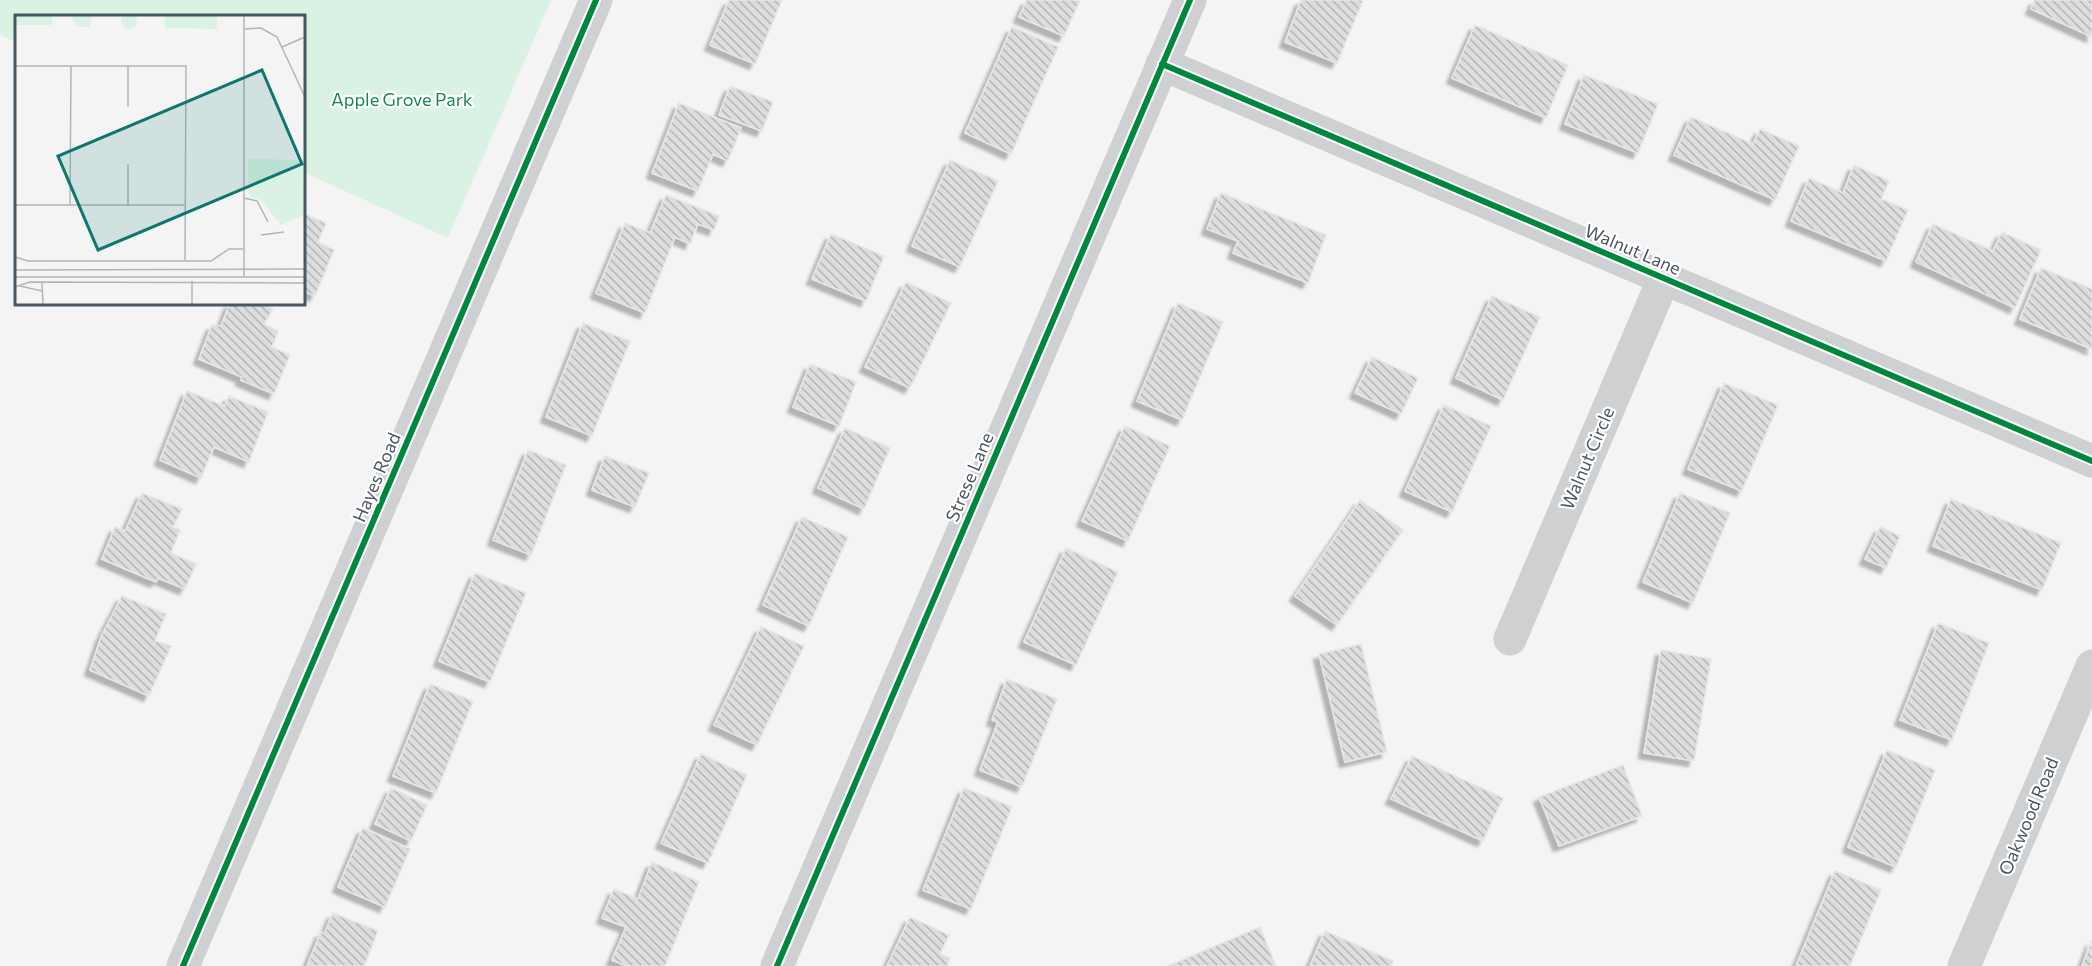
<svg xmlns="http://www.w3.org/2000/svg" width="2092" height="966" viewBox="0 0 2092 966" font-family="Commissioner,sans-serif">
  <style>
    .green { fill: #d9f2e3 }
    .building { fill: url(#building-back-hatch); stroke: #e5e6e7; stroke-width: 1.5; filter: url(#shadow) }
    .lines { fill: none; stroke-linecap: round; stroke-linejoin: round }
    .minor { stroke: #ced0d2; stroke-width: 33 }
    .cycleway-casing { stroke: #fff; stroke-width: 10 }
    .cycleway { stroke: #00873e; stroke-width: 6 }
    .labels { text-anchor: middle; dominant-baseline: central; stroke-width: 4.5; stroke-linejoin: round; paint-order: stroke }
    .park-label { font-size: 18px; fill: #17864f; stroke: #fff }
    .street-label { font-size: 18px; fill: #4a5661; stroke: #fff }
    .inset-road { fill: none; stroke: #b0b5b9; stroke-width: 1.5 }
    .view { fill: #0f766e; fill-opacity: 0.15; stroke: #0f766e; stroke-width: 3 }
    .inset-edge { fill: none; stroke: #4a5661; stroke-width: 3 }
  </style>
  <defs>
    <pattern id="building-back-hatch" width="6" height="6" patternUnits="userSpaceOnUse" patternTransform="scale(1.5)"><rect width="6" height="6" fill="#ddddde"/><path d="M-1 5l2 2M0 0l6 6M5-1l2 2" fill="none" stroke="#b5b6b7"/></pattern>
    <filter id="shadow"><feDropShadow dx="-5.5" dy="5.5" stdDeviation="1.5" flood-color="#0004"/></filter>
  </defs>
  <rect width="100%" height="100%" fill="#f4f4f4"/>
  <path class="green" d="M 0,0 L 551,0 L 448,238 L 303,172 L 303,16 L 16,16 L 16,42 L 0,35 Z"/>
  <path class="building" d="M 729,0 L 782,0 L 755,64 L 710,45 Z
    M 1027,0 L 1080,0 L 1064,36 L 1019,17 Z
    M 1301,0 L 1363,0 L 1337,63 L 1285,42 Z
    M 2035,0 L 2092,0 L 2092,37 L 2031,9 Z
    M 1475,25 L 1568,65 L 1546,118 L 1452,78 Z
    M 1012,27 L 1058,47 L 1011,154 L 965,133 Z
    M 1584,75 L 1658,104 L 1638,153 L 1565,124 Z
    M 730,86 L 773,102 L 762,131 L 719,115 Z
    M 679,103 L 741,128 L 728,161 L 713,154 L 698,191 L 652,173 Z
    M 1691,117 L 1753,144 L 1760,129 L 1799,146 L 1775,200 L 1674,155 Z
    M 950,160 L 998,181 L 960,267 L 912,246 Z
    M 1854,165 L 1889,181 L 1881,199 L 1908,210 L 1886,261 L 1791,221 L 1809,178 L 1843,193 Z
    M 1221,193 L 1326,235 L 1308,283 L 1233,253 L 1238,241 L 1207,229 Z
    M 666,195 L 719,216 L 714,230 L 698,224 L 690,244 L 675,237 L 645,313 L 596,293 L 625,223 L 650,233 Z
    M 303,213 L 326,223 L 318,242 L 334,250 L 315,296 L 303,291 Z
    M 1933,224 L 1993,251 L 2002,232 L 2041,250 L 2015,308 L 1916,262 Z
    M 831,234 L 884,256 L 866,301 L 812,279 Z
    M 2041,268 L 2092,289 L 2092,349 L 2020,319 Z
    M 906,282 L 951,303 L 910,388 L 865,367 Z
    M 1492,296 L 1540,317 L 1503,400 L 1456,378 Z
    M 230,303 L 259,303 L 273,309 L 264,324 L 278,331 L 272,347 L 290,355 L 274,394 L 241,380 L 242,377 L 199,359 L 212,325 L 221,326 Z
    M 1178,303 L 1223,322 L 1182,420 L 1137,401 Z
    M 583,323 L 630,341 L 592,436 L 546,417 Z
    M 1372,357 L 1418,378 L 1401,414 L 1355,393 Z
    M 810,364 L 856,382 L 839,426 L 793,407 Z
    M 1724,383 L 1778,405 L 1742,491 L 1688,469 Z
    M 187,391 L 225,406 L 229,396 L 268,412 L 249,462 L 214,447 L 201,478 L 160,460 Z
    M 1444,405 L 1491,426 L 1452,512 L 1405,491 Z
    M 1125,426 L 1170,446 L 1128,541 L 1082,521 Z
    M 845,428 L 890,448 L 864,509 L 818,488 Z
    M 528,450 L 566,465 L 531,555 L 493,540 Z
    M 605,456 L 649,473 L 635,507 L 592,490 Z
    M 142,493 L 182,509 L 173,527 L 180,530 L 171,553 L 196,564 L 185,589 L 158,578 L 156,582 L 102,559 L 115,527 L 125,531 Z
    M 1680,493 L 1730,513 L 1693,603 L 1643,582 Z
    M 1951,499 L 2061,543 L 2042,590 L 1933,546 Z
    M 1360,500 L 1403,530 L 1337,625 L 1295,596 Z
    M 802,517 L 848,537 L 809,626 L 763,605 Z
    M 1880,527 L 1900,536 L 1886,568 L 1865,559 Z
    M 1066,548 L 1118,572 L 1076,665 L 1024,642 Z
    M 475,573 L 526,593 L 490,682 L 439,661 Z
    M 122,596 L 166,614 L 155,641 L 171,646 L 149,696 L 90,670 L 101,637 Z
    M 1938,623 L 1989,643 L 1952,740 L 1900,720 Z
    M 761,627 L 804,646 L 757,745 L 714,725 Z
    M 1361,644 L 1387,752 L 1345,762 L 1319,654 Z
    M 1661,650 L 1711,659 L 1694,761 L 1644,753 Z
    M 1007,679 L 1057,699 L 1022,787 L 980,770 L 998,722 L 992,720 Z
    M 430,684 L 473,701 L 436,793 L 393,776 Z
    M 1887,750 L 1935,770 L 1896,867 L 1848,847 Z
    M 701,754 L 747,775 L 708,863 L 661,843 Z
    M 1412,756 L 1503,798 L 1483,841 L 1391,799 Z
    M 1623,765 L 1642,816 L 1559,846 L 1539,797 Z
    M 391,788 L 427,805 L 411,841 L 375,824 Z
    M 964,788 L 1012,807 L 971,909 L 923,890 Z
    M 363,828 L 410,849 L 385,907 L 338,887 Z
    M 652,862 L 699,882 L 665,966 L 627,966 L 612,960 L 626,927 L 602,918 L 614,889 L 638,899 Z
    M 1835,871 L 1881,890 L 1850,966 L 1796,966 Z
    M 333,913 L 378,931 L 364,966 L 307,966 L 321,932 L 324,934 Z
    M 910,917 L 949,935 L 940,954 L 950,958 L 947,966 L 887,966 Z
    M 1260,927 L 1276,966 L 1168,966 Z
    M 1325,931 L 1393,961 L 1391,966 L 1310,966 Z
    M 2092,940 L 2092,966 L 2082,966 Z"/>
  <g class="lines">
    <path class="minor" d="M 1162,64 L 2092,461
      M 1510,639 L 1664,278
      M 183,966 L 596,0
      M 777,966 L 1190,0
      M 1964,966 L 2092,666"/>
    <defs>
      <path id="cycleway" d="M 1162,64 L 2092,461
        M 183,966 L 596,0
        M 777,966 L 1190,0"/>
    </defs>
    <use href="#cycleway" class="cycleway-casing"/>
    <use href="#cycleway" class="cycleway"/>
  </g>
  <g class="labels">
    <g class="park-label">
      <text x="402" y="99">Apple Grove Park</text>
    </g>
    <g class="street-label">
      <text transform="translate(1633 249) rotate(23)">Walnut Lane</text>
      <text transform="translate(1587 458) rotate(-67)">Walnut Circle</text>
      <text transform="translate(376 477) rotate(-67)">Hayes Road</text>
      <text transform="translate(969 477) rotate(-67)">Strese Lane</text>
      <text transform="translate(2028 816) rotate(-67)">Oakwood Road</text>
    </g>
  </g>
  <g transform="translate(15 15)">
    <rect width="290" height="290" fill="#f4f4f4"/>
    <path d="M106 6a8 8 0 1 1 16 0a8 8 0 1 1-16 0ZM 0,0 L 37,0 L 37,10 L 0,10 ZM 76,0 L 75,12 L 63,12 L 57,5 L 57,0 ZM 150,0 L 202,0 L 202,14 L 150,13 ZM 233,144 L 288,145 L 289,200 L 266,210 L 246,185 L 234,181 Z" fill="#d9f2e3"/>
    <path class="inset-road" d="M 229,14 L 246,13 L 262,22 L 290,82M 267,32 L 290,22M 0,51 L 171,51 L 170,246M 113,92 L 113,51M 229,183 L 242,186 L 253,207M 0,190 L 171,190M 55,190 L 56,51M 113,190 L 113,149M 246,220 L 269,217M 0,242 L 13,246 L 196,246 L 214,234 L 228,234M 0,255 L 290,254M 0,262 L 290,262M 229,262 L 229,0M 177,266 L 177,289M 27,267 L 28,289M 5,271 L 27,276M 0,272 L 15,267 L 290,268"/>
    <path class="view" d="M 247,55 L 287,149 L 83,235 L 43,141 Z"/>
    <rect width="290" height="290" class="inset-edge"/>
  </g>
</svg>
